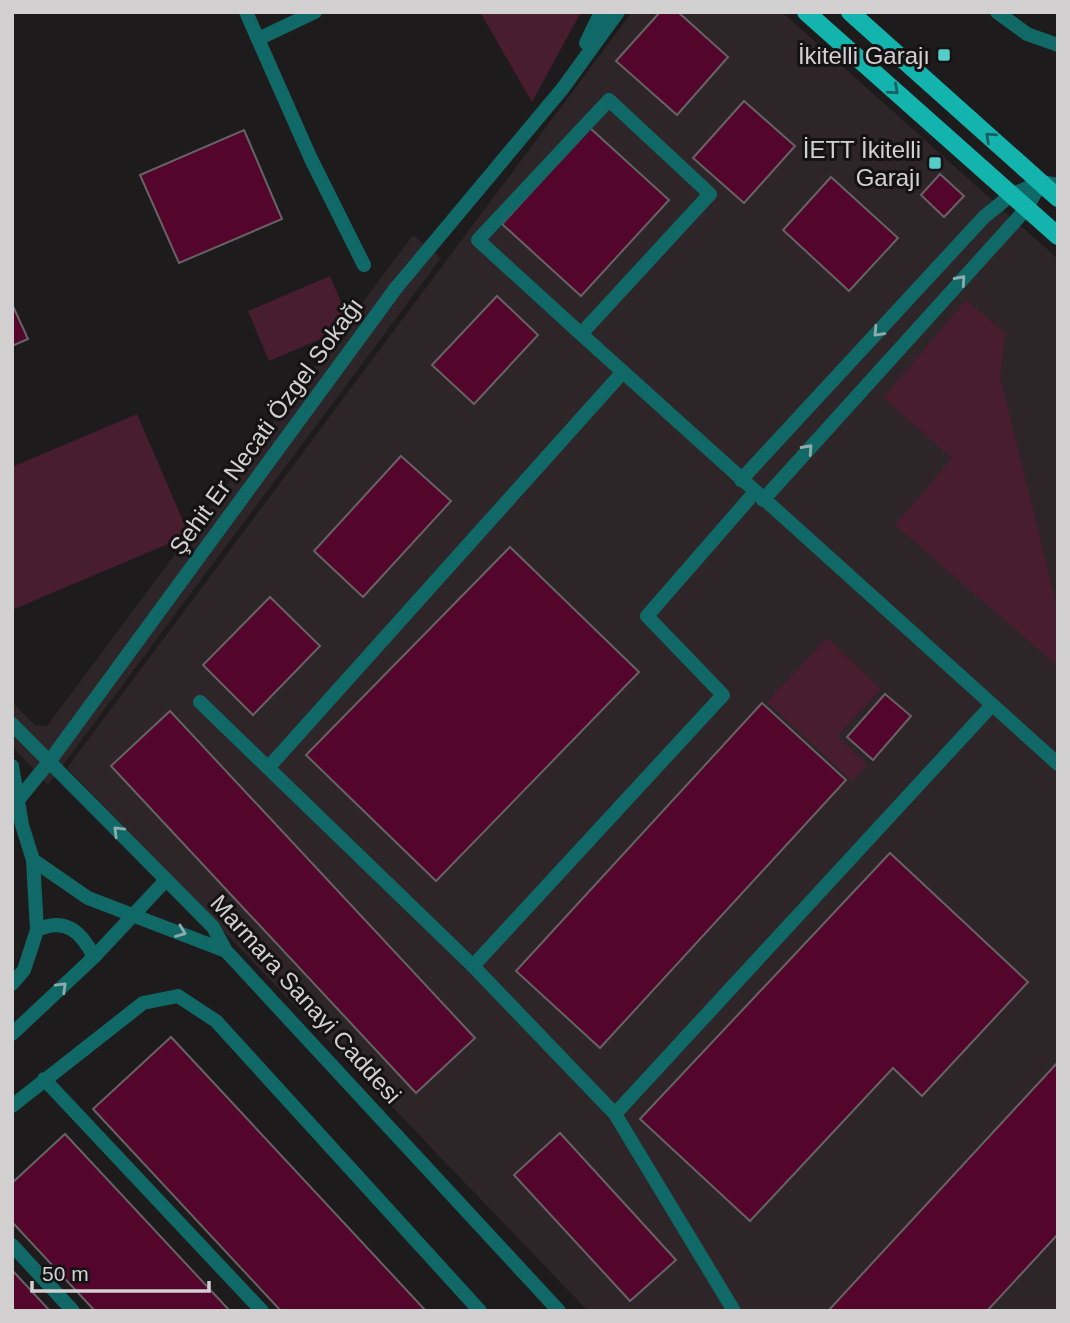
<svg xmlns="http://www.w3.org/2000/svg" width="1070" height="1323" viewBox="0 0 1070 1323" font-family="Helvetica,sans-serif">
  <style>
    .built { fill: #2e2528 }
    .green { fill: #481d2e }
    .building { fill: #53052c; stroke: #666364; stroke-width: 2 }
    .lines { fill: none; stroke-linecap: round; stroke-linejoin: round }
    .lane { stroke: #106967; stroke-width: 14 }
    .street { stroke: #106967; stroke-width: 14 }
    .primary { stroke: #13b3ae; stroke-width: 18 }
    .oneway { stroke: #146260 }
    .oneway2 { stroke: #8eacac }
    .poi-dot { fill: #54cdc8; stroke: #151213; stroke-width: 2.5 }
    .labels { text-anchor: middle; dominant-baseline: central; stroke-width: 6; stroke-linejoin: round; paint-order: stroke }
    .poi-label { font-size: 24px; fill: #d2d0d1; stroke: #151213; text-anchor: end }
    .street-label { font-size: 24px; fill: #d2d0d1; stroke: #151213 }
  </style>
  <rect width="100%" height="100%" fill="#1e1b1c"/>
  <path class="built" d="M 632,12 L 782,12 L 1058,259 L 1058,1311 L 588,1311 L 67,768 Z
    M 413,235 L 441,258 L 48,785 L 12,746 L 12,702 L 35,725 L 47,726 Z"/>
  <path class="green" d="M 480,12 L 581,12 L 532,102 Z
    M 330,276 L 351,326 L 269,361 L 248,311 Z
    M 966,300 L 1005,333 L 1000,377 L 1058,611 L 1058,659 L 1054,663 L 895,525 L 952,458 L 883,398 Z
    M 137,414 L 189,535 L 12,610 L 12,467 Z
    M 827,638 L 881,689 L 837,736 L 868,765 L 852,781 L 767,702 Z"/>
  <path class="building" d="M 660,12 L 678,12 L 728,57 L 677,115 L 616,61 Z
    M 744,101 L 795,146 L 744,203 L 693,158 Z
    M 590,128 L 669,200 L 581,296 L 502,224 Z
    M 244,130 L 282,219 L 179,263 L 140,175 Z
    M 940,174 L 964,196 L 944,217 L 921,195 Z
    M 831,177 L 898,238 L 849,291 L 783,230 Z
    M 497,296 L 538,335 L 474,404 L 432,365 Z
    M 12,304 L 28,339 L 12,346 Z
    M 401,456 L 451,501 L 363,597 L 314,551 Z
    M 510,547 L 639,672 L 436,881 L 306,755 Z
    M 270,597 L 320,646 L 253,715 L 203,665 Z
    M 885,694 L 911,716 L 873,760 L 847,737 Z
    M 762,703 L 846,780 L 600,1048 L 516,971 Z
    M 170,711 L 475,1038 L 416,1093 L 111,766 Z
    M 890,853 L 1028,982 L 922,1096 L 893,1068 L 750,1221 L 640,1119 Z
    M 171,1037 L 426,1311 L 281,1311 L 93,1109 Z
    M 1058,1062 L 1058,1234 L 987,1311 L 828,1311 Z
    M 560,1133 L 676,1260 L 630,1301 L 514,1175 Z
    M 65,1134 L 230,1311 L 95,1311 L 12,1222 L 12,1183 Z
    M 12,1270 L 50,1311 L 12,1311 Z"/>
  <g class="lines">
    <path class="lane" d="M 258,39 L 315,12
      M 609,100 L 710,194 L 581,334 L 478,240 Z
      M 581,334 L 1058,764
      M 741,480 L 984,217 L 1011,195 L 1041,182 L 1058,185
      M 763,500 L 1027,208 L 1041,182
      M 200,702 L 473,966 L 615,1114 L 734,1311
      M 268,768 L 622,373
      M 473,966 L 723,695 L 647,616 L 755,492
      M 615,1114 L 992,705"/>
    <path class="street" d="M 246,12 L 311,159 L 364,265
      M 997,12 L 1027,34 L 1058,45
      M 586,43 L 601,12
      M 12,724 L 213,927 L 226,951 L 559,1311
      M 12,766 L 22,825 L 33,860 L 37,930 L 24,970 L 12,984
      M 18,800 L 49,762 L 396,288 L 563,88 L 618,12
      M 33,860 L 88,898 L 226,951
      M 37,930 C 65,917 81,931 94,957
      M 12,1034 L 94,957 L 166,880
      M 44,1079 L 262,1311
      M 12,1106 L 143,1003 L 178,996 L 216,1021 L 480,1311
      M 12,1245 L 73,1311"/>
    <path class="primary" d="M 806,12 L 1058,236
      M 850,12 L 1058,198"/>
  </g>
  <defs><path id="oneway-chevron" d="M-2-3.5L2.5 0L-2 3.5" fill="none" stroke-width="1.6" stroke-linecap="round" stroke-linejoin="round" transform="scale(1.75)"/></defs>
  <g class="oneway">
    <use href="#oneway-chevron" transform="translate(894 90) rotate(42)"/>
    <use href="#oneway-chevron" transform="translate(990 137) rotate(-138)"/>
  </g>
  <g class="oneway2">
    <use href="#oneway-chevron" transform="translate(961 280) rotate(-48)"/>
    <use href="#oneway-chevron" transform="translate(878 332) rotate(133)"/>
    <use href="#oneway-chevron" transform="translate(808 449) rotate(-48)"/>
    <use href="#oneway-chevron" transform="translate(118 831) rotate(-135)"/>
    <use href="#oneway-chevron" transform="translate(181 932) rotate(21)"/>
    <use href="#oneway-chevron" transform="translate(62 987) rotate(-44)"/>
  </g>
  <g class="poi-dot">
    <rect x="937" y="48" width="14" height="14" rx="3.5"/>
    <rect x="928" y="156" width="14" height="14" rx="3.5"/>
  </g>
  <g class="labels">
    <g class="poi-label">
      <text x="930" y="55">İkitelli Garajı</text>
      <text x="921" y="149">İETT İkitelli<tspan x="921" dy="28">Garajı</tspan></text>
    </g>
    <g class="street-label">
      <text transform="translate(266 426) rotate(-54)">Şehit Er Necati Özgel Sokağı</text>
      <text transform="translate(306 999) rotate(48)">Marmara Sanayi Caddesi</text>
    </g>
  </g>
  <rect width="1070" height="1323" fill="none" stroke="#d2d0d1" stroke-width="28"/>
  <path d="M32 1281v10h177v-10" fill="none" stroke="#d2d0d1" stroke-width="3.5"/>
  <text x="42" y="1281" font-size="21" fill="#d2d0d1" stroke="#151213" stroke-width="5" paint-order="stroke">50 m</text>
</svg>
